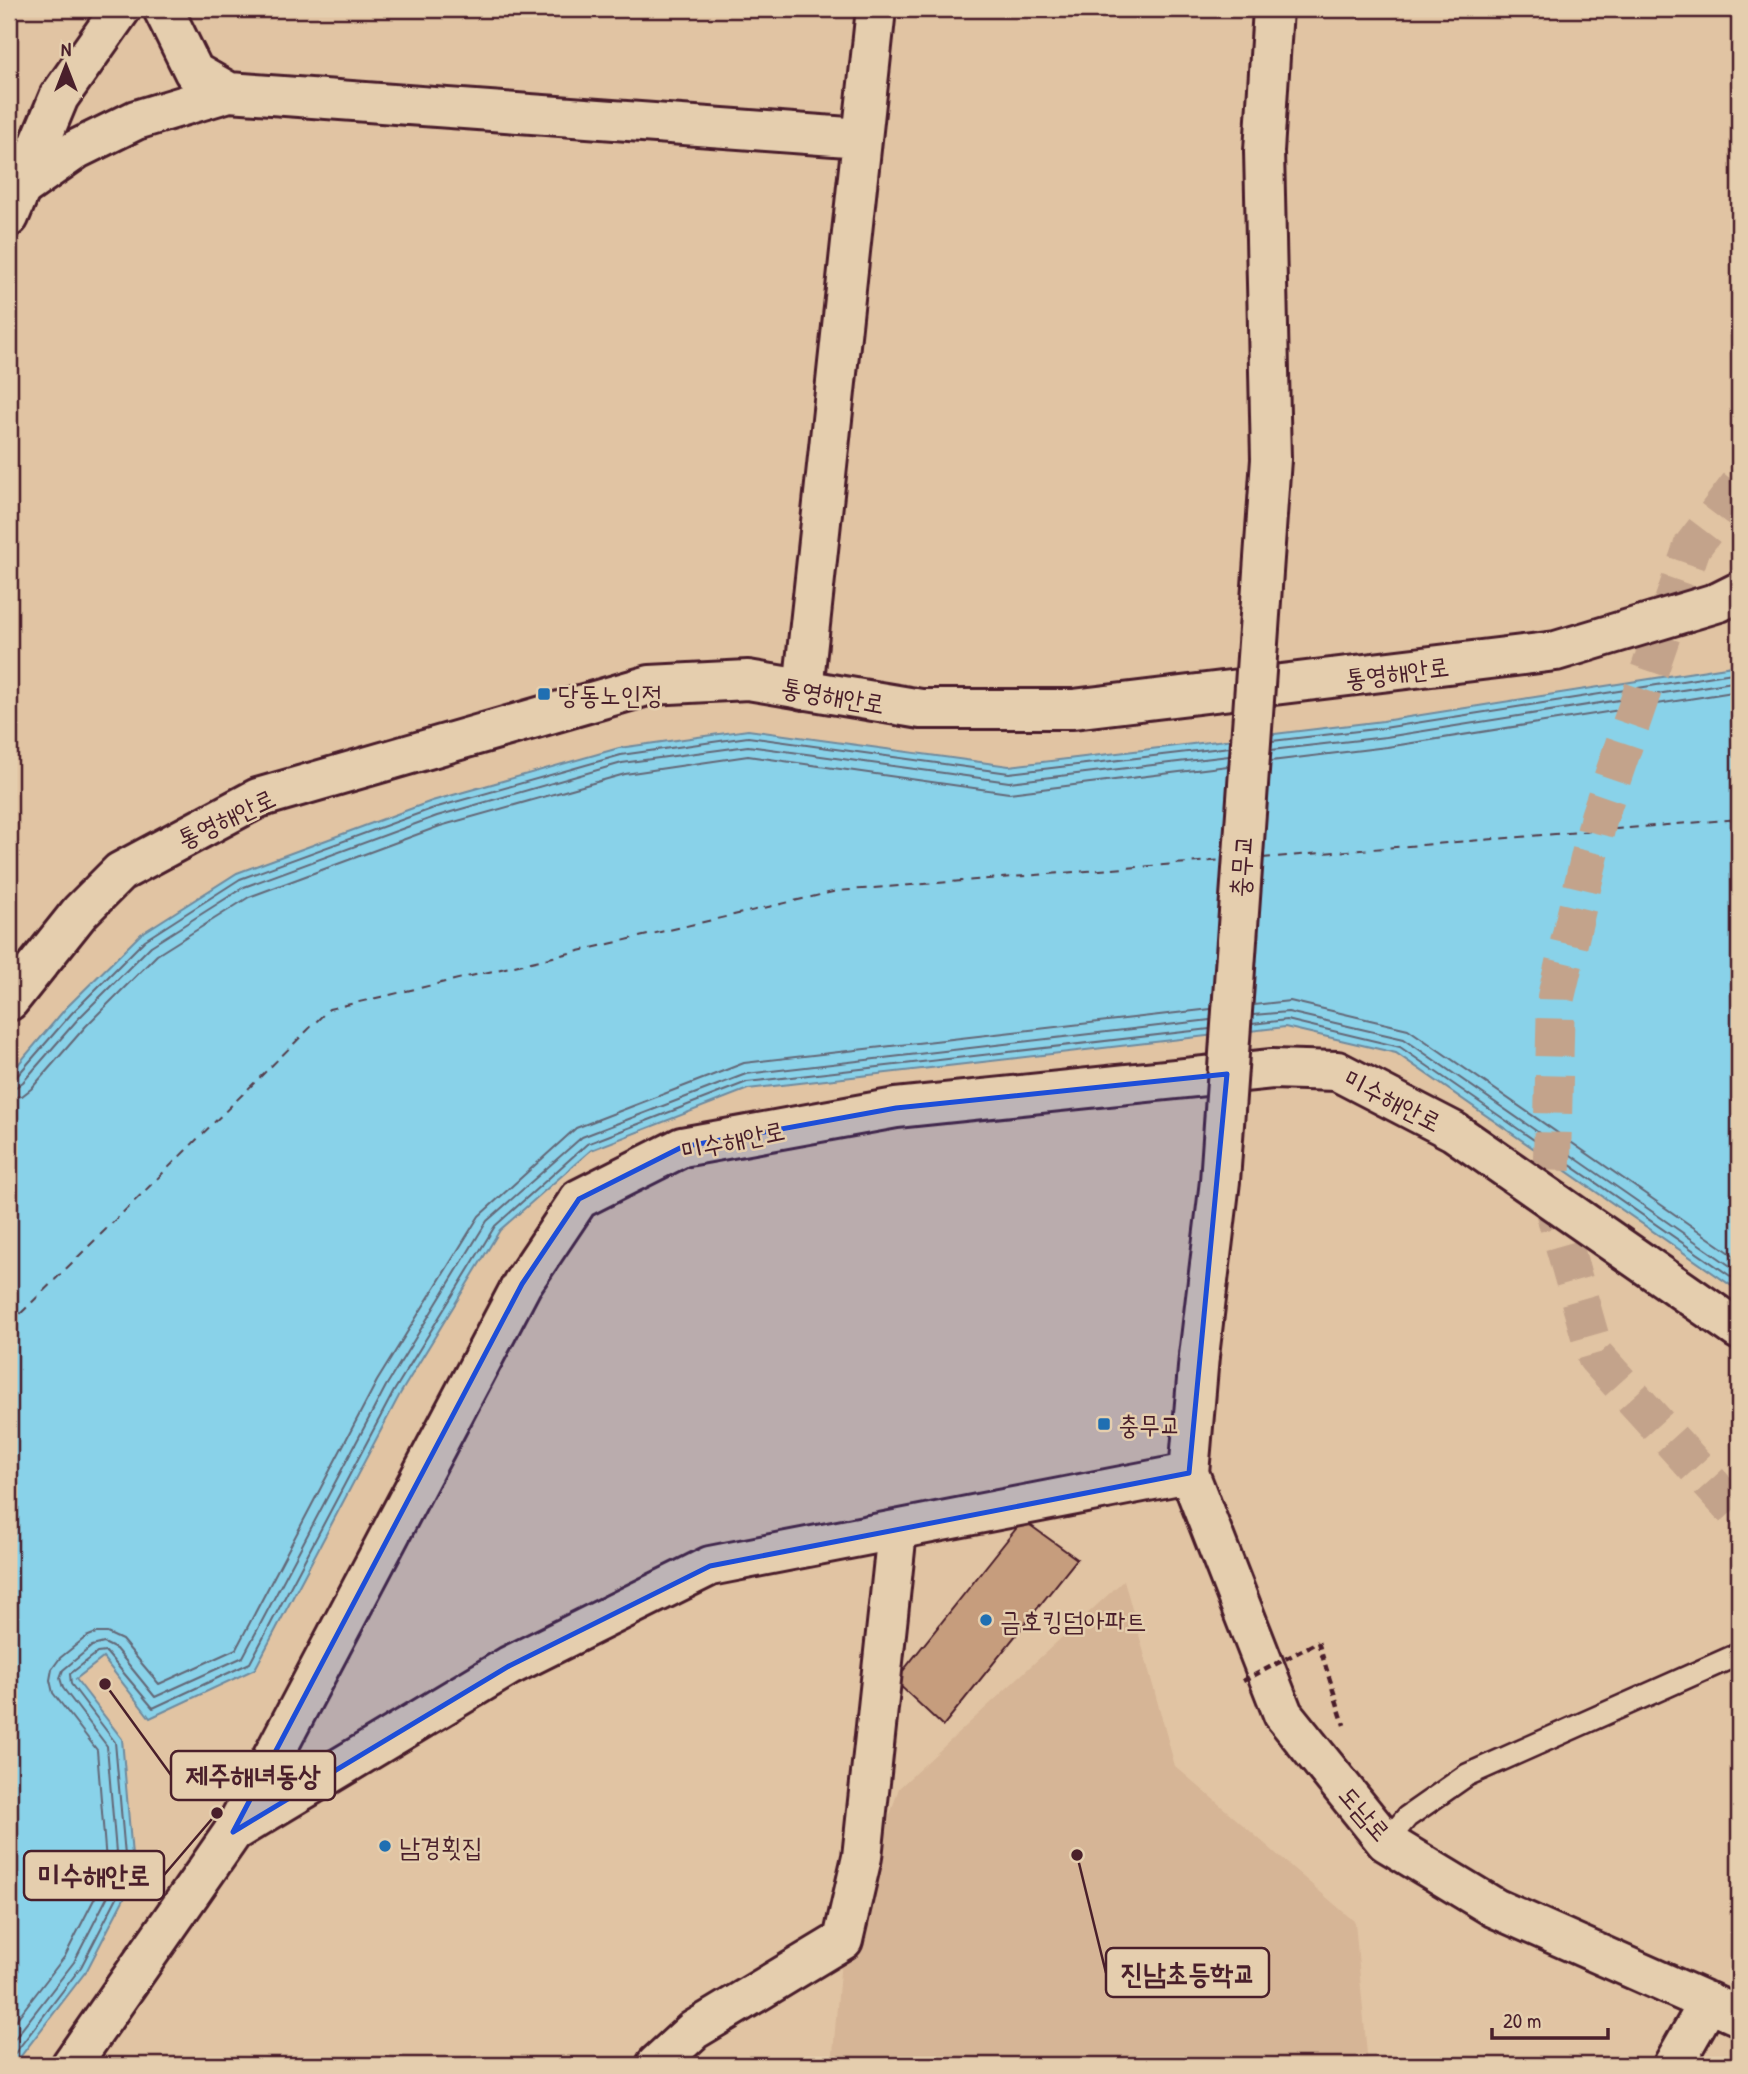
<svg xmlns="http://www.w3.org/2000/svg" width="1748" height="2074" viewBox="0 0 1748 2074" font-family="'Patrick Hand','Poor Story',sans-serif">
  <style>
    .built { fill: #d6b596 }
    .water { fill: #89d2e9; stroke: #708a9d; stroke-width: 2 }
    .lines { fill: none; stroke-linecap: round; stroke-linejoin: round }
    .shore { stroke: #636777; stroke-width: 2 }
    .ferry { stroke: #533a48; stroke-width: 2; stroke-dasharray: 9 7; stroke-linecap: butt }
    .building { fill: #c69d7d; stroke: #4a1f2b; stroke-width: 2 }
    .street-tunnel { stroke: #c3a38b; stroke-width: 38; stroke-dasharray: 38 19; stroke-linecap: butt }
    .lane-casing { stroke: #4a1f2b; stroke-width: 26 }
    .street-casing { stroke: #4a1f2b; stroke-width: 44 }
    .secondary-casing { stroke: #4a1f2b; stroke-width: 44 }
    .path { stroke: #4a1f2b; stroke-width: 4.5; stroke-dasharray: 7 5; stroke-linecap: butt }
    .lane { stroke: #e5ceae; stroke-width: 21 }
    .street { stroke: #e5ceae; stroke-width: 38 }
    .secondary { stroke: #e5ceae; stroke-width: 38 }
    .secondary-bridge-casing { stroke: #4a1f2b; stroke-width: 44; stroke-linecap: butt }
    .path-bridge { stroke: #4a1f2b; stroke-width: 4.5; stroke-dasharray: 7 5; stroke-linecap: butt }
    .secondary-bridge { stroke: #e5ceae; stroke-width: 38 }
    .marked { fill: #1d4ed8; fill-opacity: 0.2; stroke: #1d4ed8; stroke-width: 5; stroke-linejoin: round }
    .poi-dot { fill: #1f6fb2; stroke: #e5ceae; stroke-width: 2.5 }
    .labels { text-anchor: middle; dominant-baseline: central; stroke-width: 5; stroke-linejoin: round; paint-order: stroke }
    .street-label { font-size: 26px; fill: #4a1f2b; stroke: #e5ceae }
    .poi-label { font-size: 26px; fill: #4a1f2b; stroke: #e5ceae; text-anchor: start }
    .leader { fill: none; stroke: #4a1f2b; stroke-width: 2.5 }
    .callout-dot { fill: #4a1f2b; stroke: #e5ceae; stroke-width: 2.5 }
    .callout { fill: #e5ceae; stroke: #4a1f2b; stroke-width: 2.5 }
    .callout-label { font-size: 28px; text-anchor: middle; font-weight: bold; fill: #4a1f2b }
  </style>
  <rect width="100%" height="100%" fill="#e1c4a3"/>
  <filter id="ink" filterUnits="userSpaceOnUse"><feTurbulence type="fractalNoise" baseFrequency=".0143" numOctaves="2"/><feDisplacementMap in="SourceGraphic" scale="14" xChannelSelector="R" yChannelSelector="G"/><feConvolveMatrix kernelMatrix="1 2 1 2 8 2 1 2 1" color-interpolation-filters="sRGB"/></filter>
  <g filter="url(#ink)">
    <path class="built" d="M 1124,1580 L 1175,1766 L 1355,1922 L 1368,2065 L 832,2065 L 841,1960 L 899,1788 Z"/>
    <path class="water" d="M 1739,665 L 1739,1291 L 1396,1053 L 1285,1027 L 748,1089 L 591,1150 L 500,1230 L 400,1394 L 255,1669 L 150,1718 L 103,1658 L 76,1679 L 122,1739 L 134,1879 L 87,1970 L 14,2065 L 9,2065 L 9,1075 L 66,1008 L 141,934 L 237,873 L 432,801 L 619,748 L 748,730 L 1009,766 L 1383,721 Z"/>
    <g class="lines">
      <path class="shore" d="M 1272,741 L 1384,728 L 1739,672
        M 1271,750 L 1386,737 L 1739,681
        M 1271,761 L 1387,747 L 1739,691
        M 1254,1005 L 1290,1001 L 1408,1029 L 1739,1259
        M 1253,1015 L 1288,1012 L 1404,1039 L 1739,1272
        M 1252,1024 L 1287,1020 L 1400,1047 L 1739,1282
        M 9,1079 L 17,1076 L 72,1013 L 145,940 L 240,879 L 434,808 L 621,755 L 748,737 L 1009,773 L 1230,747
        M 9,1087 L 16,1087 L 23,1082 L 78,1019 L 151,946 L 244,887 L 437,816 L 622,763 L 748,746 L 1009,782 L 1229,756
        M 9,1098 L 22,1096 L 31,1089 L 86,1026 L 157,955 L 249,897 L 440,826 L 625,774 L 748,756 L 1009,793 L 1228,766
        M 9,2029 L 65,1956 L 107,1874 L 97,1750 L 53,1693 L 50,1680 L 52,1669 L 60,1658 L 86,1637 L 96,1633 L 107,1633 L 122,1640 L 159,1684 L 236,1649 L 377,1381 L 479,1216 L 576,1128 L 744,1063 L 1211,1009
        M 9,2046 L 74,1962 L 118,1876 L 107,1746 L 63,1688 L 60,1678 L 63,1670 L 92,1646 L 104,1643 L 116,1649 L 155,1697 L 243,1657 L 386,1386 L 487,1221 L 582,1137 L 746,1074 L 1210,1020
        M 9,2061 L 81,1967 L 127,1878 L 115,1742 L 71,1684 L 70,1674 L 97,1653 L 106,1652 L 153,1708 L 250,1663 L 394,1391 L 495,1226 L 587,1144 L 747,1082 L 1210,1029"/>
      <path class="ferry" d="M 1262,858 L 1739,819
        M 9,1325 L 329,1009 L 837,891 L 1225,860"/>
    </g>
    <path class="building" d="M 1023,1520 L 1077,1559 L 943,1726 L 895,1681 Z"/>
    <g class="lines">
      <path class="street-tunnel" d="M 1739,485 L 1692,547 L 1599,817 L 1556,997 L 1551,1200 L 1596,1357 L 1739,1515"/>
      <defs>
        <path id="lane" d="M 1386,1842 L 1407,1817 L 1467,1775 L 1739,1654"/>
        <path id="street" d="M 163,9 L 194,72 L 229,92
          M 20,189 L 77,149 L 136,120 L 229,92 L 862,138
          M 803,690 L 876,9
          M 233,1832 L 522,1284 L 579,1199 L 682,1147 L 896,1108 L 1272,1069 L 1337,1071 L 1453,1131 L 1739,1330
          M 656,2065 L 694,2030 L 843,1940 L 862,1857 L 897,1531
          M 1673,2065 L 1709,2002"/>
        <path id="secondary" d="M 9,217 L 59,97 L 121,9
          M 1271,459 L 1264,151 L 1273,9
          M 9,1001 L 80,912 L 120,872 L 258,798 L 650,685 L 748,680 L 921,709 L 1073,709 L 1556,651 L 1719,602 L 1739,592
          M 1199,1356 L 1189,1473 L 1283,1714 L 1386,1842 L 1495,1908 L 1739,2016
          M 71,2065 L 233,1832 L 509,1666 L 710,1566 L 1189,1473"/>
      </defs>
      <use href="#lane" class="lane-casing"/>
      <use href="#street" class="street-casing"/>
      <use href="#secondary" class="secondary-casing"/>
      <path class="path" d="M 1318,1642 L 1344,1725"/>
      <use href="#lane" class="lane"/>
      <use href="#street" class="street"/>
      <use href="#secondary" class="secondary"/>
      <defs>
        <path id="secondary-bridge" d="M 1199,1356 L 1220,1181 L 1271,459"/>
      </defs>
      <use href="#secondary-bridge" class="secondary-bridge-casing"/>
      <path class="path-bridge" d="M 1243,1681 L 1318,1642"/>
      <use href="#secondary-bridge" class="secondary-bridge"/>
    </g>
  </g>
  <path class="marked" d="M 1227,1074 L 1189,1473 L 710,1566 L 509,1666 L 233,1832 L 522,1284 L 579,1199 L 682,1147 L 896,1108 Z"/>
  <g class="poi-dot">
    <rect x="537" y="687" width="14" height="14" rx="3.5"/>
    <rect x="1097" y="1417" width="14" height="14" rx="3.5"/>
    <circle cx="986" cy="1620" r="7"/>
    <circle cx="385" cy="1846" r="7"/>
  </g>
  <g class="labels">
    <g class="street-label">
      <text transform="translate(1397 672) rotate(-7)">통영해안로</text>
      <text transform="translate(833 695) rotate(10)">통영해안로</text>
      <text transform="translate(226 818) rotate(-25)">통영해안로</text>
      <text transform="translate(1241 866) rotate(-86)">충무교</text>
      <text transform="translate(1393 1100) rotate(27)">미수해안로</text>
      <text transform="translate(733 1140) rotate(-12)">미수해안로</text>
      <text transform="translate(1365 1813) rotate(49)">도남로</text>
    </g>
    <g class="poi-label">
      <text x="558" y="694">당동노인정</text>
      <text x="1118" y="1424">충무교</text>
      <text x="1000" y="1620">금호킹덤아파트</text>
      <text x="399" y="1846">남경횟집</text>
    </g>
  </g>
  <path class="leader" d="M105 1684L171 1775M217 1813L164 1875M1077 1855L1106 1973"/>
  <g class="callout-dot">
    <circle cx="105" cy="1684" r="7"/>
    <circle cx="217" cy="1813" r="7"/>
    <circle cx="1077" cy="1855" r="7"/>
  </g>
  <g class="callout">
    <rect x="171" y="1751" width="164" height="49" rx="7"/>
    <rect x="24" y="1851" width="140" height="49" rx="7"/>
    <rect x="1106" y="1948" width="163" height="49" rx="7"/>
  </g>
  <g class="callout-label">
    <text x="253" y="1785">제주해녀동상</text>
    <text x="94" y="1885">미수해안로</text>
    <text x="1188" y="1983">진남초등학교</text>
  </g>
  <rect width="1748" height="2074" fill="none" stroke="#e5ceae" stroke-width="35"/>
  <rect x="18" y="18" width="1713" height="2039" fill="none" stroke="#4a1f2b" stroke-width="2.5" filter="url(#ink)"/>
  <g transform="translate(66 66)" stroke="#e5ceae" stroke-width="5" paint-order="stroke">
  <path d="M0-5L12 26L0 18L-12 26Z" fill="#4a1f2b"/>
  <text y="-10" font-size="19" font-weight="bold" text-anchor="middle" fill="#4a1f2b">N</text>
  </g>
  <path d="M1492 2028v10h116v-10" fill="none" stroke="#4a1f2b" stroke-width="3.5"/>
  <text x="1503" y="2028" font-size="21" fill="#4a1f2b" stroke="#e5ceae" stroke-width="5" paint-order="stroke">20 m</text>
</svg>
